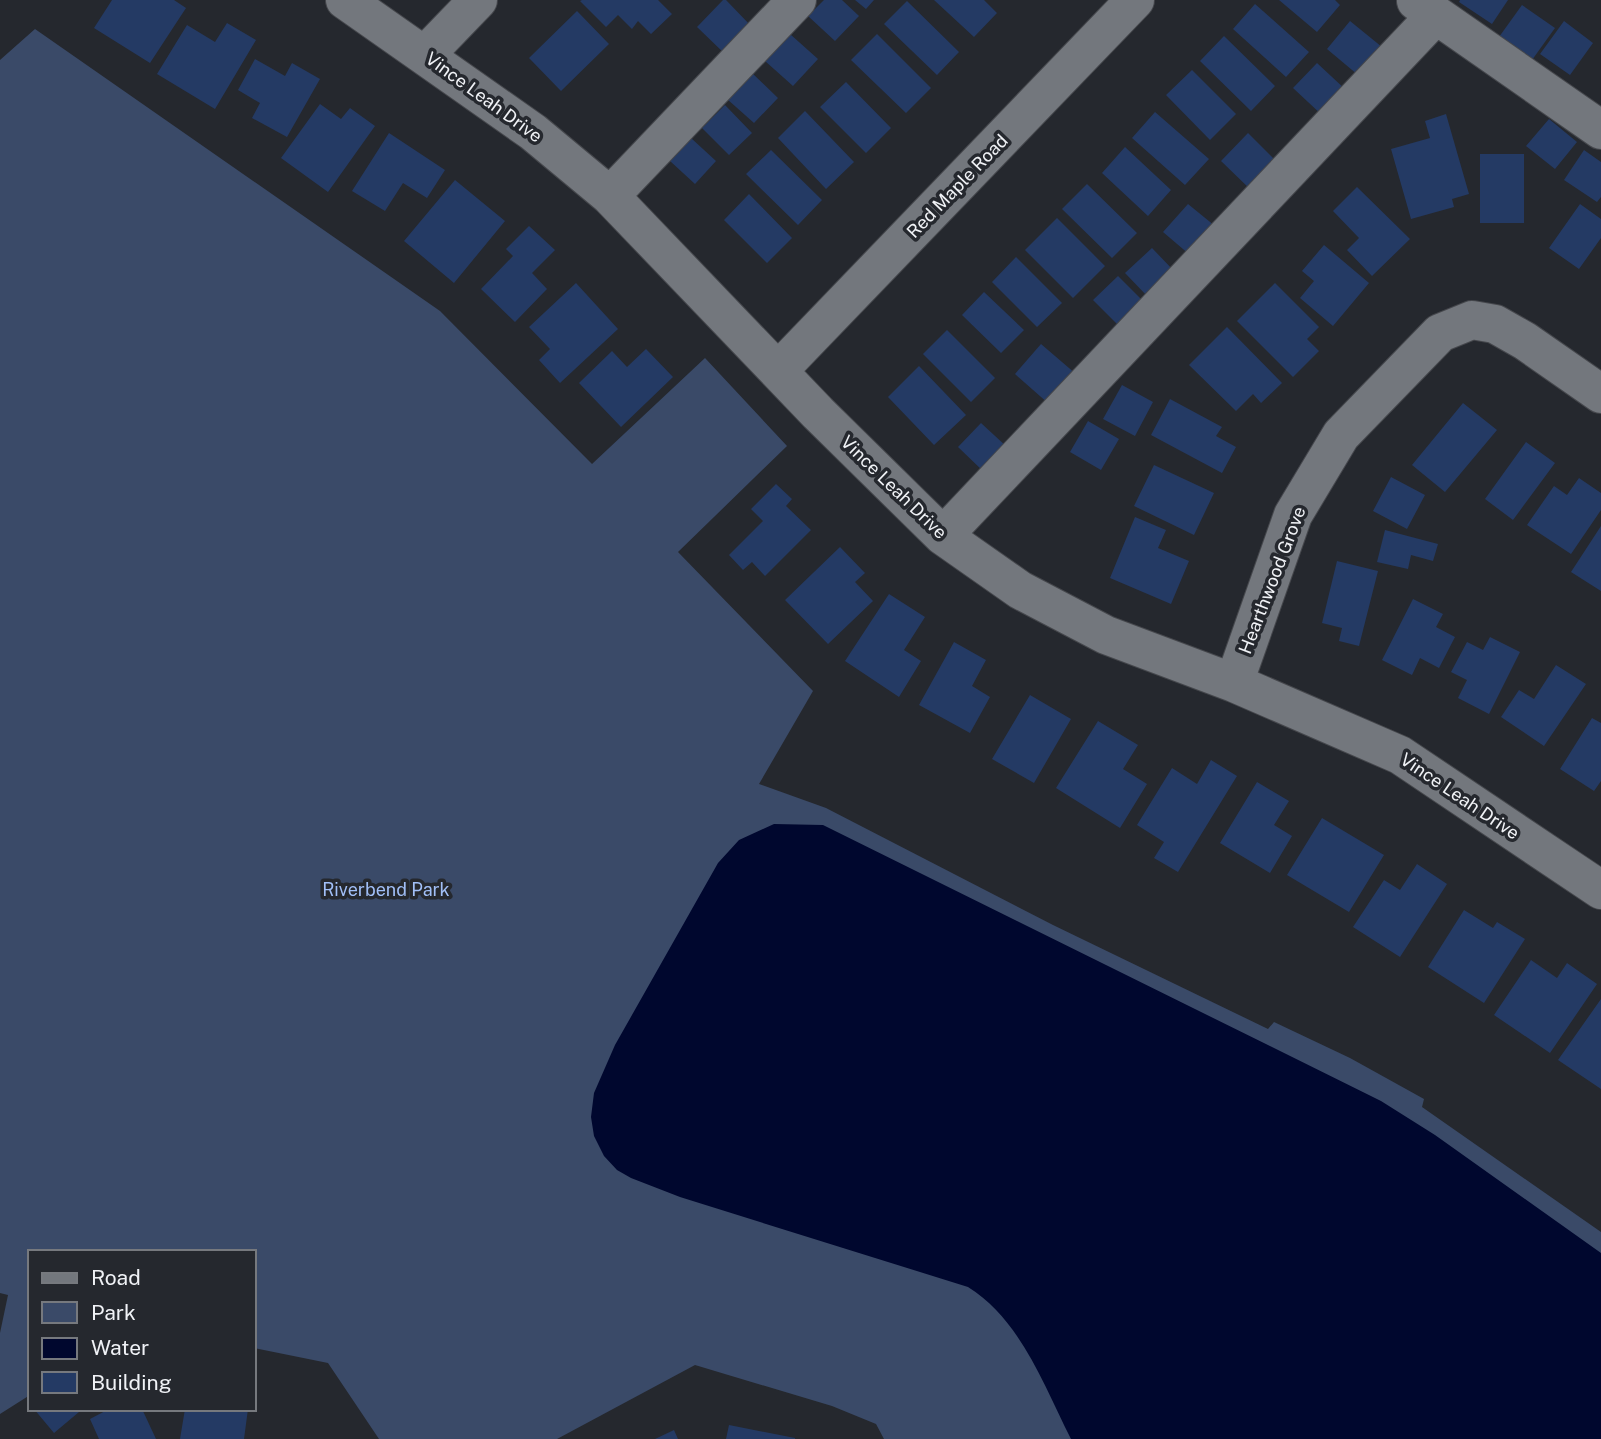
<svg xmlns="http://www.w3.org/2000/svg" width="1601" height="1439" viewBox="0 0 1601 1439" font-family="'Public Sans',sans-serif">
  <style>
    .green { fill: #3a4a68 }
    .water { fill: #00072e }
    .building { fill: #243a64 }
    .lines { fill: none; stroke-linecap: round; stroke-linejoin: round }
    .minor-casing { stroke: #45474c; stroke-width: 40 }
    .minor { stroke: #73777d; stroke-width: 38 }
    .labels { text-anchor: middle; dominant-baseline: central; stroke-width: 7; stroke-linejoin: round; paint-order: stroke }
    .street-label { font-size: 18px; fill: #f0f2f6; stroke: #25282e }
    .park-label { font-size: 18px; fill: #a1bff7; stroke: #25282e }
  </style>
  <rect width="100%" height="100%" fill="#25282e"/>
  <path class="green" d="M 35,29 L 440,311 L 592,464 L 705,358 L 787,446 L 678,552 L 813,691 L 759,784 L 826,808 L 1053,925 L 1268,1029 L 1274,1022 L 1350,1058 L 1424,1099 L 1422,1107 L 1601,1232 L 1601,1439 L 884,1439 L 876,1424 L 832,1406 L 695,1365 L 557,1439 L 379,1439 L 328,1363 L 254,1348 L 254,1252 L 30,1252 L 30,1395 L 0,1414 L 0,1333 L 8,1295 L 0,1293 L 0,60 Z"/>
  <path class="water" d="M 774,824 L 823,825 L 1381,1101 L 1435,1135 L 1601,1253 L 1601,1439 L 1071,1439 C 1044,1386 1021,1320 968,1287 L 680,1197 L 631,1178 L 617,1170 L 604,1156 L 594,1136 L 591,1117 L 594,1093 L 615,1045 L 718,863 L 739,840 Z"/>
  <path class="building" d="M 112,0 L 174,0 L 186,8 L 150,63 L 94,28 Z
    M 582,0 L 658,0 L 672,14 L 651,34 L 638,21 L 632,29 L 618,15 L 606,27 L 580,1 Z
    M 723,0 L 726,0 L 752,27 L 725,54 L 697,27 Z
    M 824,0 L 842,0 L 859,16 L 835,41 L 808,16 Z
    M 855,0 L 874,0 L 866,9 Z
    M 934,0 L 984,0 L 997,13 L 974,37 Z
    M 1279,0 L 1335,0 L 1340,5 L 1317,32 Z
    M 1460,0 L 1508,0 L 1492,24 L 1459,2 Z
    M 907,1 L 959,52 L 937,75 L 884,24 Z
    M 1255,4 L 1309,52 L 1286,77 L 1233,29 Z
    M 1522,5 L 1555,28 L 1532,60 L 1499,37 Z
    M 577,11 L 609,44 L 561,91 L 529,58 Z
    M 1350,21 L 1382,47 L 1358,75 L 1327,49 Z
    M 1564,21 L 1593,43 L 1570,75 L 1540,54 Z
    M 227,23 L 256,40 L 215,109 L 157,74 L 187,25 L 215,42 Z
    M 790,34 L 818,59 L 793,86 L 765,61 Z
    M 877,34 L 931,88 L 906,113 L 851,60 Z
    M 1224,36 L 1275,86 L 1251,111 L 1200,61 Z
    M 255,59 L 285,76 L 292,63 L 320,79 L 287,137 L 252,118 L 260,103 L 238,90 Z
    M 1317,63 L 1346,90 L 1323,116 L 1293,88 Z
    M 1192,70 L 1236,114 L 1210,140 L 1166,95 Z
    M 751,72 L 778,98 L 754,123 L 727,99 Z
    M 846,82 L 891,128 L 866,153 L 820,107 Z
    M 320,104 L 341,119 L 350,108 L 375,126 L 328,192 L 281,158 Z
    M 725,105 L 752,133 L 729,155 L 702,128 Z
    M 805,111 L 854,162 L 826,189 L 778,138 Z
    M 1155,112 L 1209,159 L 1185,185 L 1132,138 Z
    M 1446,114 L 1469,194 L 1452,199 L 1454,207 L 1411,219 L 1391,149 L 1430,138 L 1425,121 Z
    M 1549,119 L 1577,142 L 1555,169 L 1526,146 Z
    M 389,133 L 445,170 L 427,198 L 403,183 L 385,211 L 352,191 Z
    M 1248,133 L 1278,163 L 1252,191 L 1221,161 Z
    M 691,138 L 716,161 L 695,184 L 670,161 Z
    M 1125,147 L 1171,190 L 1148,216 L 1102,173 Z
    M 771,150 L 822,200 L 798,225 L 746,174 Z
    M 1584,150 L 1601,162 L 1601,197 L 1597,202 L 1564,180 Z
    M 1480,154 L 1524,154 L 1524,223 L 1480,223 Z
    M 455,180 L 505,221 L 454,283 L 404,241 Z
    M 1087,184 L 1137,233 L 1112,258 L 1062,209 Z
    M 1357,187 L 1410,239 L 1372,276 L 1347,250 L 1359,238 L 1333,211 Z
    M 749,194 L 792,238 L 767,263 L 724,220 Z
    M 1188,204 L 1215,226 L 1190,255 L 1163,232 Z
    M 1580,204 L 1601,219 L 1601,238 L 1579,269 L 1549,248 Z
    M 1057,218 L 1105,266 L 1073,298 L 1025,250 Z
    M 529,226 L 555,250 L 532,273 L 547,289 L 515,322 L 481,289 L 513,256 L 506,249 Z
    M 1324,245 L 1369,283 L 1333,326 L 1300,298 L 1314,281 L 1302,271 Z
    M 1152,248 L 1175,272 L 1148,297 L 1125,273 Z
    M 1016,257 L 1062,303 L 1037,327 L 992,282 Z
    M 1118,276 L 1144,302 L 1120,327 L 1093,300 Z
    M 576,283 L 618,329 L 560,383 L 539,360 L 550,349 L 529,327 Z
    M 1275,283 L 1319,327 L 1307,339 L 1319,351 L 1293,377 L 1237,321 Z
    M 984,292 L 1024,330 L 1001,353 L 962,315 Z
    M 1227,327 L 1282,383 L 1261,403 L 1253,394 L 1236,411 L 1189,365 Z
    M 947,330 L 995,378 L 971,402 L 923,354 Z
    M 1041,344 L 1076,374 L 1049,404 L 1015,374 Z
    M 646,349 L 673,377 L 621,427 L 579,383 L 612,351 L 627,367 Z
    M 919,366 L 966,415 L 934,445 L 888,397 Z
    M 1122,385 L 1153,402 L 1135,436 L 1103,419 Z
    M 1170,399 L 1222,427 L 1216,436 L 1236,447 L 1222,473 L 1151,435 Z
    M 1463,403 L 1497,430 L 1445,492 L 1412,465 Z
    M 1088,421 L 1119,439 L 1101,470 L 1070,452 Z
    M 981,423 L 1007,447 L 984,472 L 958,447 Z
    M 1526,442 L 1555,463 L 1513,520 L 1485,499 Z
    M 1154,465 L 1214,493 L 1194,535 L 1134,506 Z
    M 1391,477 L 1425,495 L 1407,529 L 1373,511 Z
    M 1579,478 L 1601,493 L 1601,510 L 1571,554 L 1527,525 L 1554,486 L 1567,495 Z
    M 776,484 L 792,499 L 786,506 L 811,530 L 765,576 L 752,562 L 743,570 L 729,555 L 763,521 L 751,509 Z
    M 1135,517 L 1166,530 L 1158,548 L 1189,561 L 1171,604 L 1110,578 Z
    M 1601,526 L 1601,591 L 1571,572 Z
    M 1385,530 L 1438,544 L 1433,561 L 1411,555 L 1408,569 L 1377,562 Z
    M 840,547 L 865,573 L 855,582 L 873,601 L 828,644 L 785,600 Z
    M 1337,561 L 1378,571 L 1359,646 L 1339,641 L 1342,628 L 1322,623 Z
    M 889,594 L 925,617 L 904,650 L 921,661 L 899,697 L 845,661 Z
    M 1413,599 L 1443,614 L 1436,627 L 1455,637 L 1439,668 L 1420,658 L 1412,675 L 1382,660 Z
    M 1490,637 L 1520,652 L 1489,714 L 1458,698 L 1467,680 L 1451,672 L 1467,642 L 1483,650 Z
    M 954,642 L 986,660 L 972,686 L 990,697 L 970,733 L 919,705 Z
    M 1556,665 L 1586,684 L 1544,746 L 1501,717 L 1519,690 L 1534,699 Z
    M 1030,695 L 1071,719 L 1034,783 L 992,759 Z
    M 1592,718 L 1601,723 L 1601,781 L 1594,791 L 1560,769 Z
    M 1098,721 L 1138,745 L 1123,769 L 1147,784 L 1120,828 L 1056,788 Z
    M 1211,760 L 1237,776 L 1178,872 L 1154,858 L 1164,842 L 1137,825 L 1172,768 L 1197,784 Z
    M 1257,782 L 1289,801 L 1274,825 L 1292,836 L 1270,873 L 1220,843 Z
    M 1322,818 L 1384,855 L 1349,912 L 1287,875 Z
    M 1417,864 L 1447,884 L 1400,957 L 1353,927 L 1384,880 L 1400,890 Z
    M 1464,910 L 1493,928 L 1497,922 L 1525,939 L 1484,1003 L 1428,967 Z
    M 1531,960 L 1557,978 L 1567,963 L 1597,984 L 1550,1053 L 1494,1015 Z
    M 1601,999 L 1601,1089 L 1558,1060 Z
    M 34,1409 L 77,1409 L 79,1412 L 54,1433 Z
    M 109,1409 L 142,1409 L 156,1439 L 99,1439 L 90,1419 Z
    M 185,1409 L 205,1412 L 206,1409 L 248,1409 L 244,1439 L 180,1439 Z
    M 729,1425 L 795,1438 L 795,1439 L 726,1439 Z
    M 674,1430 L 678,1439 L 655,1439 Z"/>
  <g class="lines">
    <defs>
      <path id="minor" d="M 345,0 L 533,132 L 610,196 L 818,413 L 943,536 L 1020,590 L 1106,635 L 1234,683 L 1400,755 L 1601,890
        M 1416,1 L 1601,130
        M 425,55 L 478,0
        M 610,196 L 797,0
        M 778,371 L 1135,0
        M 943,536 L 1436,15
        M 1234,683 L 1293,515 L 1341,435 L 1440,333 L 1472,320 L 1495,324 L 1525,341 L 1601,394"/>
    </defs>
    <use href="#minor" class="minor-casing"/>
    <use href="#minor" class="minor"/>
  </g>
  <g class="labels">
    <g class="street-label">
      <text transform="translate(484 97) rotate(36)">Vince Leah Drive</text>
      <text transform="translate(957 186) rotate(-46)">Red Maple Road</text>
      <text transform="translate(894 487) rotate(44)">Vince Leah Drive</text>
      <text transform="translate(1272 580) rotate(-69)">Hearthwood Grove</text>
      <text transform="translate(1460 796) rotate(34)">Vince Leah Drive</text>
    </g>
    <g class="park-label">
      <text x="386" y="889">Riverbend Park</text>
    </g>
  </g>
  <rect x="28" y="1250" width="228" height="161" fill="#25282e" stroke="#76797e" stroke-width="2"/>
  <rect x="42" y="1273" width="35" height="10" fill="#73777d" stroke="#76797e" stroke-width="2"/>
  <text x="91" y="1285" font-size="21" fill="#f0f2f6">Road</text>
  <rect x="42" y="1302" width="35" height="21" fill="#3a4a68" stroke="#76797e" stroke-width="2"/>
  <text x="91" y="1320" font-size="21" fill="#f0f2f6">Park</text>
  <rect x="42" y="1338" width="35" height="21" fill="#00072e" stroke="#76797e" stroke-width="2"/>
  <text x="91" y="1355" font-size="21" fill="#f0f2f6">Water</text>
  <rect x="42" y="1372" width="35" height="21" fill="#243a64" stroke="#76797e" stroke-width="2"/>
  <text x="91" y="1390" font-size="21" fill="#f0f2f6">Building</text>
</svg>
